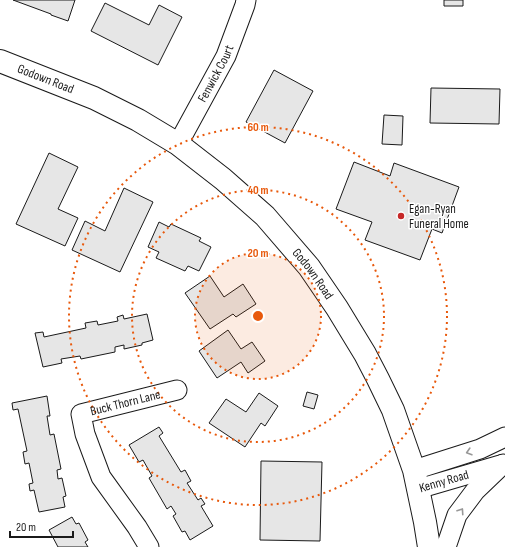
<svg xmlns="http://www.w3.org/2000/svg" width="505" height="547" viewBox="0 0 505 547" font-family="'Sofia Sans Condensed',sans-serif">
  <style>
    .building { fill: #e6e6e6; stroke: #1a1a1a }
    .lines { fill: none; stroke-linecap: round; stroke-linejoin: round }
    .street-casing { stroke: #1a1a1a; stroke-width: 21 }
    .primary-casing { stroke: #1a1a1a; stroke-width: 24 }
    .street { stroke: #fff; stroke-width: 19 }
    .primary { stroke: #fff; stroke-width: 22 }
    .oneway { stroke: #989898 }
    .ring { fill: none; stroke: #e8590c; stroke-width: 2; stroke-dasharray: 2 4 }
    .poi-dot { fill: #c62828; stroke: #fff; stroke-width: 1.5 }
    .labels { text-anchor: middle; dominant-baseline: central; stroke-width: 3; stroke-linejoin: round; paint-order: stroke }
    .street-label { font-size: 13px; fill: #1a1a1a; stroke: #fff }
    .poi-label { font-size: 13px; fill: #1a1a1a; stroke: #fff; text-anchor: start }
    .centre { fill: #e8590c; stroke: #fff; stroke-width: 2 }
    .ring-label { font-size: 12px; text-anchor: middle; font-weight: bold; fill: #e8590c; stroke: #fff; stroke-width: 3; stroke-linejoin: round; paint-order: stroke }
  </style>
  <rect width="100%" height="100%" fill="#fff"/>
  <path class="building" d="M 13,0 L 75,0 L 68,21 L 51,15 L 51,14 Z
    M 444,0 L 463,0 L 463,6 L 444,6 Z
    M 105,3 L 149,25 L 159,5 L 182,17 L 158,65 L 91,31 Z
    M 274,70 L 313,91 L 285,143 L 246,122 Z
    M 431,88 L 500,89 L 499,124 L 430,123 Z
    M 384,115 L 403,116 L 402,145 L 382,144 Z
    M 49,153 L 78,167 L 58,209 L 78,218 L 65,246 L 16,224 Z
    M 354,162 L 390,176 L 394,163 L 459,187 L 442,233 L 432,229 L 420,260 L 365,240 L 372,222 L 336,209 Z
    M 124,188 L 153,202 L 120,272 L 72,250 L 85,221 L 105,231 Z
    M 159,222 L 169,227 L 171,224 L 201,238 L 199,241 L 211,247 L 199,271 L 188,266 L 185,271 L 156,258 L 159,252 L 148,247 Z
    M 210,276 L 224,297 L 243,284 L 256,304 L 236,317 L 233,314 L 210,329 L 185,293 Z
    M 147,314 L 153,340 L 142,343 L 142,345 L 124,349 L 124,345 L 115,347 L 115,352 L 81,359 L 80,356 L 61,359 L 62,363 L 43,367 L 35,333 L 43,332 L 44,337 L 86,328 L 85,323 L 97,321 L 98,325 L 118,321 L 117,317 L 123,315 L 124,319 Z
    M 228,330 L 241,349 L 252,342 L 265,361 L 248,373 L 241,362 L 217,378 L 199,351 Z
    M 307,392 L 318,395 L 314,409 L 303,406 Z
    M 259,393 L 278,406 L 265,426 L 261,423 L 245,447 L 209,423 L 226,399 L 246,412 Z
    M 47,396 L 50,416 L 47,416 L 50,435 L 54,434 L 61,469 L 57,470 L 58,479 L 62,478 L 66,496 L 63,497 L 65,507 L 39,512 L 34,490 L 30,491 L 29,484 L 33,483 L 29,463 L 25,464 L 23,452 L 27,451 L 18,409 L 13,410 L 12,403 Z
    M 159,427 L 163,433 L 159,436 L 181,472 L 185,470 L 191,481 L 187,483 L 198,500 L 201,498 L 205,504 L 201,506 L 213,526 L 190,540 L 185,531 L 182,532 L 173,516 L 176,514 L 171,506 L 167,509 L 149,478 L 152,476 L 143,460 L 139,462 L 129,445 Z
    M 261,461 L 322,462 L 320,541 L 260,540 Z
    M 72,517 L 76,524 L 79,523 L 88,540 L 85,542 L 88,547 L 58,547 L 49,530 Z"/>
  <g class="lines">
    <defs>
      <g id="street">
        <path id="s1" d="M 178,144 L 226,56 L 245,5 L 246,0"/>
        <path d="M 414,470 L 480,449 L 505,437"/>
        <path id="s2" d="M 418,489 L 500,465"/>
        <path id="s3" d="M 149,547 L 137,527 L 101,477 L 85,434 L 81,414 L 177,390"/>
        <path d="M 446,547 L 457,515 L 475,491 L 503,464"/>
      </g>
      <g id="primary">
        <path id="s4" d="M 0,61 L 94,98 L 138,120 L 178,144 L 223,179 L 265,216 L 309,267 L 337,308 L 365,354 L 378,379 L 393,410 L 414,470 L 425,522 L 429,547"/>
      </g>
    </defs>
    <use href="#street" class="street-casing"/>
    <use href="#primary" class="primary-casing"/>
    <use href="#street" class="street"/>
    <use href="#primary" class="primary"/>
  </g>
  <defs><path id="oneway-chevron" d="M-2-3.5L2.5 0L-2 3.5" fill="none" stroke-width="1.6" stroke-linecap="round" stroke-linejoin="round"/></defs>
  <g class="oneway">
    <use href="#oneway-chevron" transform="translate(469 452) rotate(163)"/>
    <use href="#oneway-chevron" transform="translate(461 511) rotate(-56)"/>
  </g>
  <circle cx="258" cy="316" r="63" fill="#e8590c" fill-opacity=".12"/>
  <g class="ring">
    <circle cx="258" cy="316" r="63"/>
    <circle cx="258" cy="316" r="126"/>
    <circle cx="258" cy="316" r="189"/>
  </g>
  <circle class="poi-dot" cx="401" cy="216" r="4"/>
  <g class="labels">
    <g class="street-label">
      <text stroke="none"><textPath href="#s1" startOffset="80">Fenwick Court</textPath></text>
      <text stroke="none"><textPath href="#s4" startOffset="49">Godown Road</textPath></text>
      <text stroke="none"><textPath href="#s4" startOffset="385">Godown Road</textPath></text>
      <text stroke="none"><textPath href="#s3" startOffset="197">Buck Thorn Lane</textPath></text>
      <text stroke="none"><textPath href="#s2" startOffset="27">Kenny Road</textPath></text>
    </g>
    <g class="poi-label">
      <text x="409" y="209">Egan-Ryan<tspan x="409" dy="15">Funeral Home</tspan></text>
    </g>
  </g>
  <circle cx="258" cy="316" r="6" class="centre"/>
  <g class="ring-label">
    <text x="258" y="131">60 m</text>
    <text x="258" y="194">40 m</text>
    <text x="258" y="257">20 m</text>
  </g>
  <path d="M10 531v6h63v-6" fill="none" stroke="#1a1a1a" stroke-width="2"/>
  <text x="16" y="531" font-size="12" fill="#1a1a1a" stroke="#ffffff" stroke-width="3" paint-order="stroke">20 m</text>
</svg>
